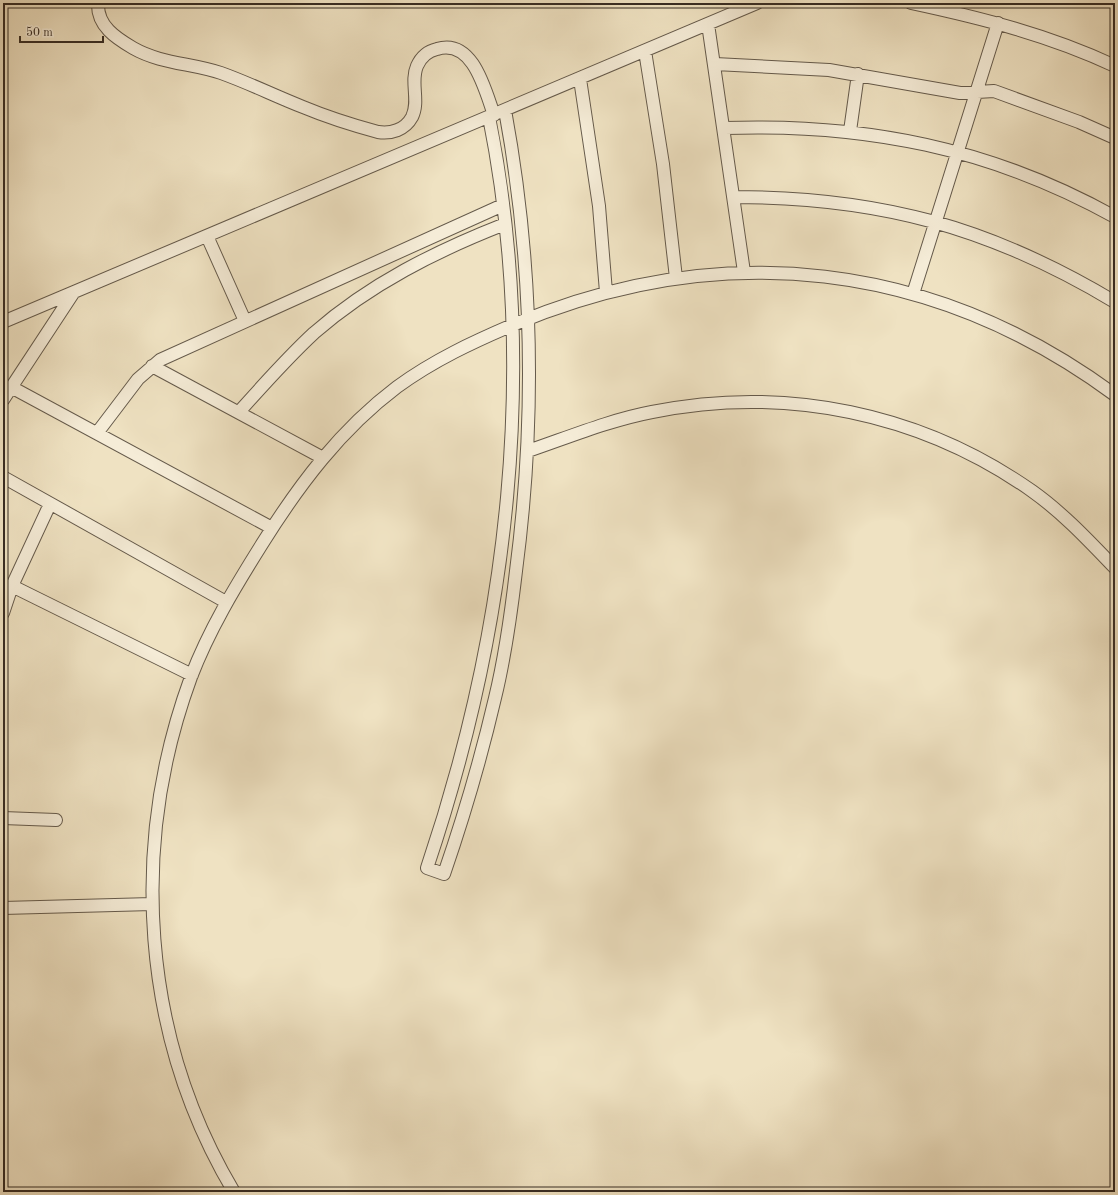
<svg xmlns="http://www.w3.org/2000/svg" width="1118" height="1195" viewBox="0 0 1118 1195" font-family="'Old Standard TT',serif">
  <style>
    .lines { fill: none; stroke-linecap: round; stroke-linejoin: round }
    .street-casing { stroke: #655a4b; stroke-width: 14 }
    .street { stroke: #f5ecd7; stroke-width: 12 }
  </style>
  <rect width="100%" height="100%" fill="#efe2c2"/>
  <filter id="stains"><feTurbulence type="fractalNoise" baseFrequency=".005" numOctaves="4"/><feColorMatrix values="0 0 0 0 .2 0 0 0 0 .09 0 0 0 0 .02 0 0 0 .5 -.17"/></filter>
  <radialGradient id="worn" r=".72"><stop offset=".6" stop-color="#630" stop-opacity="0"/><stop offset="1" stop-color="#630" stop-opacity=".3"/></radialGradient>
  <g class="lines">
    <defs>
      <path id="street" d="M 98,3 C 97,26 116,38 133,48 C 161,64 192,63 221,73 C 249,83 275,96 303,107 C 327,117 352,125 378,132 C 391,134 405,130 412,117 C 420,101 410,82 417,66 C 421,57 428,51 437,49 C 473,38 485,90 494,115
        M 911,3 C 981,18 1049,35 1115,66
        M 708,24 L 744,272
        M 645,51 L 663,164 L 676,278
        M 715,64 L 829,70 L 960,93 L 994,91 L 1079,122 L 1115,138
        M 580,79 L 599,206 L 606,292
        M 489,117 C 539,367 508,628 427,868 L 444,874 C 464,816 481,758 495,698 C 505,657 511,614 516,571 C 536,418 533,262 505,110
        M 724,128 C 865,123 991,148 1115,217
        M 850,131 L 858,74
        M 734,197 C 879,197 990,227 1115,302
        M 207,236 L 245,321
        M 913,294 L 998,23
        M 3,322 L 757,3
        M 152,366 L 323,458
        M 11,387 L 272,528
        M 3,400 L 74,292
        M 239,412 C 263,385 287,358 314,333 C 370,284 436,251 505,224
        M 97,433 L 138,379 L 160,360 L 503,205
        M 528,451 C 569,437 610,420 652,412 C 785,385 921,413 1032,491 C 1063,513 1089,541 1115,568
        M 3,477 L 226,602
        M 12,586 L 192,675
        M 3,613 L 12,586 L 50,504
        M 3,818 L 56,820
        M 3,908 L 152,904
        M 234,1192 C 141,1036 129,846 191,677 C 209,630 235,587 262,544 C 299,485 340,430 397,387 C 434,360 473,342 515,324 C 723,237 933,261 1115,395"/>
    </defs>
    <use href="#street" class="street-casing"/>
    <use href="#street" class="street"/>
  </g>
  <rect width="1118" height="1195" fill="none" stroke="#efe2c2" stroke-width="16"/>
  <rect x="4" y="4" width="1110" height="1187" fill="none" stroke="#372c23" stroke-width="2"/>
  <rect x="8" y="8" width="1102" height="1179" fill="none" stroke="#372c23"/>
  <path d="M20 36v6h83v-6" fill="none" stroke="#372c23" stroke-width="2"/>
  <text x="26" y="36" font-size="12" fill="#372c23" stroke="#f5ecd7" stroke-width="3" paint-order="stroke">50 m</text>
  <rect width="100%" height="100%" filter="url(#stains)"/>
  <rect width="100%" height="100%" fill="url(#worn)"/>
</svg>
